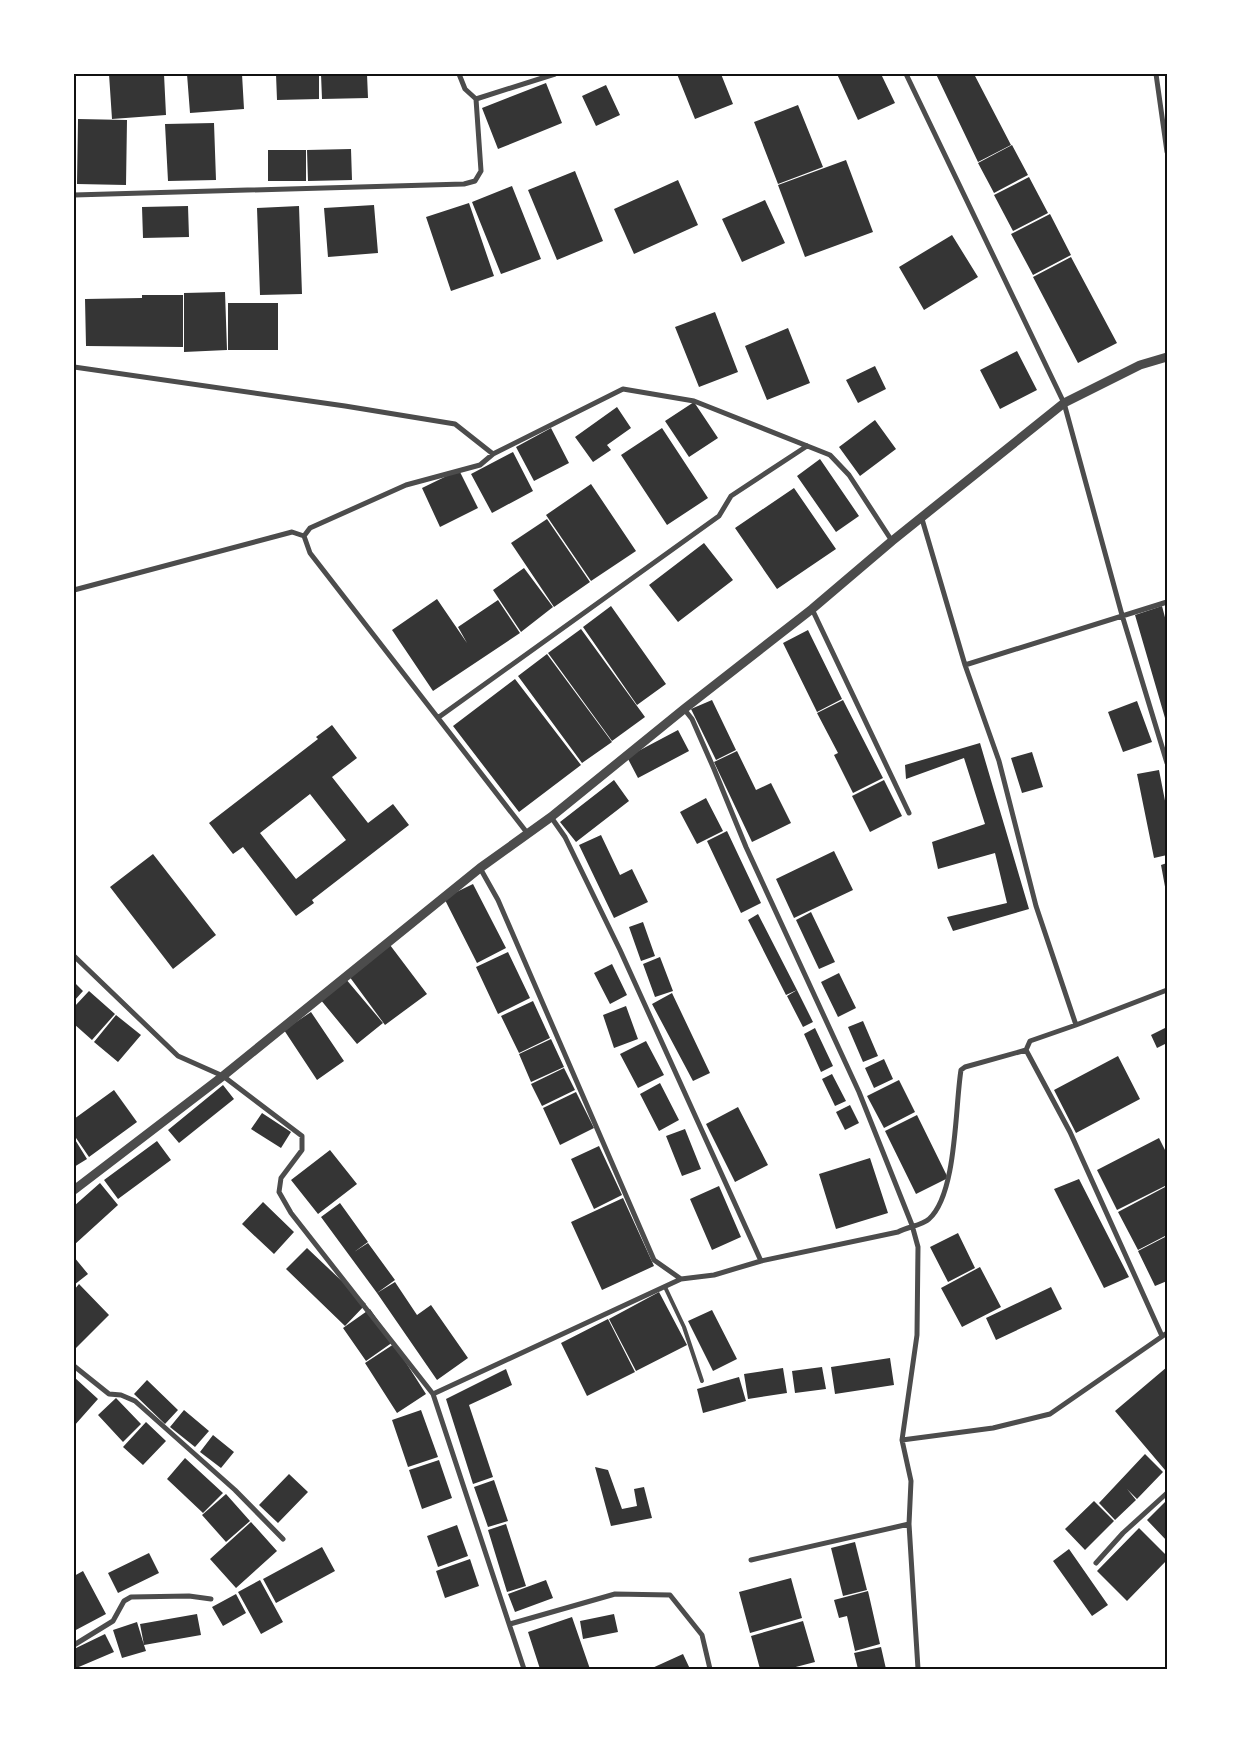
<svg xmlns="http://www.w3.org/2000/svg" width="1241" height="1743" viewBox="0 0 1241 1743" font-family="Roboto,sans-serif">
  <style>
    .building { fill: #353535; fill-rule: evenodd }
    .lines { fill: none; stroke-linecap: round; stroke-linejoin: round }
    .service { stroke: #4c4c4c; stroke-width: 4 }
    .minor { stroke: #4c4c4c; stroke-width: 5 }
    .tertiary { stroke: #4c4c4c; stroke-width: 9 }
    .neatline { fill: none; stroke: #111; stroke-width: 2 }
  </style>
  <rect width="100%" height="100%" fill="#fff"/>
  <path class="building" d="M 109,74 L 164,74 L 166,115 L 112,119 Z
    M 187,74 L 242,74 L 244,109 L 190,113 Z
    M 276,74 L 319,74 L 319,99 L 277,100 Z
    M 321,74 L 367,74 L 368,98 L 322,99 Z
    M 677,74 L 721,74 L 733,104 L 695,119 Z
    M 837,74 L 881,74 L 895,103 L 858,120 Z
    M 936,74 L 974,74 L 1011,145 L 978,162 Z
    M 546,83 L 562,123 L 498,149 L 482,108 Z
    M 606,85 L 620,115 L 596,126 L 582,96 Z
    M 798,105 L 823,167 L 778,184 L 754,122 Z
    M 78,119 L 127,120 L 126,185 L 77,184 Z
    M 214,123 L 216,180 L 168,181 L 165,124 Z
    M 1012,145 L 1028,175 L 994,193 L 978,163 Z
    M 351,149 L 352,180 L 308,181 L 307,150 Z
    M 268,150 L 306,150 L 306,181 L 268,181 Z
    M 846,160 L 873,232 L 805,257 L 778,185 Z
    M 575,171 L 603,241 L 557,260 L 528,190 Z
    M 1029,177 L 1048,213 L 1013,231 L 994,195 Z
    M 678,180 L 698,225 L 634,254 L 614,209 Z
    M 512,186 L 541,259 L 501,274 L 472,202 Z
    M 765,200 L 785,243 L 742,262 L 722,219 Z
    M 469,203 L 494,276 L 451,291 L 426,217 Z
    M 374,205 L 378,253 L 328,257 L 324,208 Z
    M 188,206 L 189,237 L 143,238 L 142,207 Z
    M 299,206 L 302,294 L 260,295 L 257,208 Z
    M 1050,214 L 1071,255 L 1033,275 L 1011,234 Z
    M 952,235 L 978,277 L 924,310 L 899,267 Z
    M 1071,257 L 1117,343 L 1078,363 L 1033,277 Z
    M 225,292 L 227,350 L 184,352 L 184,293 Z
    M 142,295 L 183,295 L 183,347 L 86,346 L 85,299 L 142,298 L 142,327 Z
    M 228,303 L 278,303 L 278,350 L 228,350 Z
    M 715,312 L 738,372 L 699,387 L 675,327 Z
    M 788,328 L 810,383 L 767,400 L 745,346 Z
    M 1017,351 L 1037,390 L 1000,409 L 980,370 Z
    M 875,366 L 886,389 L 858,403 L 846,380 Z
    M 694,402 L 718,438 L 689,457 L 665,421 Z
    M 617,407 L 631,428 L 607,445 L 611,450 L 593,462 L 575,437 Z
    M 875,420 L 896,449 L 860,476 L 839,447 Z
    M 551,428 L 569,463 L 534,481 L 516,447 Z
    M 662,428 L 708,498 L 667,525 L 621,455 Z
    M 513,452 L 533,491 L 492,513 L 471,474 Z
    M 820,459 L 859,516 L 836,532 L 797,476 Z
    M 459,470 L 478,508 L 440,527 L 422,488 Z
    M 591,484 L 636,551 L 591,581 L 546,515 Z
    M 794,488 L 836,549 L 777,589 L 735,528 Z
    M 547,519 L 590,582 L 554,607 L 511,543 Z
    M 704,543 L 733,580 L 678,622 L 649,585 Z
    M 524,568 L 553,607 L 521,632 L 493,590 Z
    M 437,599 L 467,643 L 458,627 L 498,600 L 520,633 L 433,691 L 392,630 Z
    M 611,606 L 666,684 L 637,705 L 583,627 Z
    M 1162,606 L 1167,625 L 1167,718 L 1165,718 L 1135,615 Z
    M 581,629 L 645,717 L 612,741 L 548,653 Z
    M 808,630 L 842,699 L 817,712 L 783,643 Z
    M 547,654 L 612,742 L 582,763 L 518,676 Z
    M 515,679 L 581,765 L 519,812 L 453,726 Z
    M 712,700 L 736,750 L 716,760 L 691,709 Z
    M 843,700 L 883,778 L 853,793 L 834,755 L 838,753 L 817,713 Z
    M 1137,701 L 1152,742 L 1123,752 L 1108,712 Z
    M 332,725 L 357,758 L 332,777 L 368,823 L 393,804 L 409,825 L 312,900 L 314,903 L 296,916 L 243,847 L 233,854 L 209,823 L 318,739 L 316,737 ZM 310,794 L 346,840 L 296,879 L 260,833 Z
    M 678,730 L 689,751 L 638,778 L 627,757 Z
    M 980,743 L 1029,909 L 953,931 L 947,917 L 1007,903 L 995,853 L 938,869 L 932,842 L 985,824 L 964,758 L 906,779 L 905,765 Z
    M 737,751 L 756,790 L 771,783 L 791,823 L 752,842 L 714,762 Z
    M 1032,752 L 1043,787 L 1022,793 L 1011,758 Z
    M 1159,770 L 1167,811 L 1167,855 L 1154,858 L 1137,774 Z
    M 614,780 L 629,801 L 576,842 L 560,822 Z
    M 884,780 L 902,816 L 870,832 L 852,796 Z
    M 706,798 L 723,831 L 697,844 L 680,812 Z
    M 727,831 L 761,903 L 741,913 L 707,841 Z
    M 601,835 L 620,875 L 632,869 L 648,902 L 614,918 L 579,845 Z
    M 834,851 L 853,890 L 794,918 L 776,879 Z
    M 153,854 L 216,935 L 173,969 L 110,887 Z
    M 1167,863 L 1167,892 L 1166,892 L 1161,865 Z
    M 473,884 L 506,948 L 477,963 L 444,898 Z
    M 811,912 L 835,962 L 819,969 L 796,920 Z
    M 758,914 L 797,990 L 786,995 L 748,920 Z
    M 643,922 L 655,956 L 641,961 L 629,927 Z
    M 390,945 L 427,994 L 385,1025 L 349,976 Z
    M 508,952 L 530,998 L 498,1014 L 476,967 Z
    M 660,957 L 673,991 L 655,997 L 643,964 Z
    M 612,964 L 627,995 L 610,1004 L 594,973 Z
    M 839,973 L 856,1008 L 838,1017 L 821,982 Z
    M 345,978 L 383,1023 L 357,1044 L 320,999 Z
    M 74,982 L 83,991 L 74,1001 Z
    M 797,990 L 813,1022 L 803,1027 L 787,996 Z
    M 89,991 L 115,1014 L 92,1040 L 74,1024 L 74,1007 Z
    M 672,993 L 710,1073 L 693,1081 L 652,1004 Z
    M 533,1001 L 550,1038 L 519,1053 L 501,1016 Z
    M 626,1006 L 638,1039 L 614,1048 L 603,1015 Z
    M 311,1012 L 344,1061 L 317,1080 L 284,1030 Z
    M 116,1015 L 141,1035 L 118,1062 L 94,1042 Z
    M 863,1021 L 878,1056 L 863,1062 L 848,1027 Z
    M 1167,1027 L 1167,1043 L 1157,1048 L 1151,1035 Z
    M 815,1028 L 833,1066 L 821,1072 L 804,1034 Z
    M 551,1039 L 564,1067 L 531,1082 L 519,1054 Z
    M 646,1041 L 664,1075 L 638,1088 L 620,1054 Z
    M 1118,1056 L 1140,1099 L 1076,1133 L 1054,1090 Z
    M 884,1059 L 893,1079 L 874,1088 L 865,1068 Z
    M 564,1068 L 575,1090 L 542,1106 L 531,1084 Z
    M 832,1074 L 846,1101 L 835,1106 L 822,1079 Z
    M 899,1080 L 915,1112 L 884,1128 L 867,1096 Z
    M 660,1083 L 679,1120 L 659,1131 L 640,1094 Z
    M 223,1085 L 234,1099 L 179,1143 L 168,1130 Z
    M 114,1090 L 137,1122 L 89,1157 L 74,1135 L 74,1119 Z
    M 576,1092 L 594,1128 L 560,1145 L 543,1108 Z
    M 850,1105 L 859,1123 L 845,1130 L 836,1112 Z
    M 738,1107 L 768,1165 L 735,1182 L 706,1124 Z
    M 262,1113 L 291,1132 L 281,1148 L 251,1129 Z
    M 917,1115 L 948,1178 L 916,1194 L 885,1131 Z
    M 685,1129 L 701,1169 L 682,1176 L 666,1136 Z
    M 74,1138 L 87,1159 L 74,1167 Z
    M 1159,1138 L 1167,1154 L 1167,1185 L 1117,1210 L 1097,1170 Z
    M 157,1141 L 171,1160 L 118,1199 L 104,1180 Z
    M 599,1146 L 622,1195 L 594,1209 L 571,1159 Z
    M 330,1150 L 357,1184 L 318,1214 L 291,1180 Z
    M 870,1158 L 888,1213 L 836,1229 L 819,1174 Z
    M 1079,1179 L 1129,1277 L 1104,1288 L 1054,1189 Z
    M 100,1183 L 118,1205 L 74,1245 L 74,1206 Z
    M 719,1186 L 741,1237 L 712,1250 L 690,1199 Z
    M 1167,1186 L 1167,1235 L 1138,1250 L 1118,1212 Z
    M 623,1198 L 654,1266 L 602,1290 L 571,1222 Z
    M 263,1202 L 294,1232 L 274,1254 L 242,1224 Z
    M 340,1203 L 368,1242 L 354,1252 L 368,1243 L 395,1280 L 377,1293 L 321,1217 Z
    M 958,1233 L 975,1268 L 948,1282 L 930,1247 Z
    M 1167,1236 L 1167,1281 L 1155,1286 L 1138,1251 Z
    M 307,1248 L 366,1304 L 345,1326 L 286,1269 Z
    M 74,1257 L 88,1274 L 74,1285 Z
    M 980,1267 L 1001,1307 L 962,1327 L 941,1288 Z
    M 395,1282 L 417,1315 L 431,1305 L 468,1358 L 437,1380 L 377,1293 Z
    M 79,1284 L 109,1315 L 74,1350 L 74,1290 Z
    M 1051,1287 L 1062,1309 L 996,1340 L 986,1318 Z
    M 659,1292 L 687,1345 L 636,1371 L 609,1319 Z
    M 370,1309 L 393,1342 L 366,1361 L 343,1328 Z
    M 712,1310 L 737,1359 L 713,1371 L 688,1321 Z
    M 608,1319 L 635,1372 L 587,1396 L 561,1343 Z
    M 394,1344 L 426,1394 L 397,1413 L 365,1363 Z
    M 890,1358 L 894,1385 L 835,1394 L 831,1367 Z
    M 822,1367 L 826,1389 L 795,1393 L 792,1371 Z
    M 1167,1367 L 1167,1468 L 1165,1470 L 1115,1411 Z
    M 783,1368 L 787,1393 L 748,1399 L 744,1374 Z
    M 506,1369 L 512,1385 L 469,1405 L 493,1477 L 473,1484 L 446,1399 Z
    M 74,1377 L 98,1399 L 74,1426 Z
    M 739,1377 L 746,1401 L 703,1413 L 697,1389 Z
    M 147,1380 L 178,1410 L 165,1424 L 134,1394 Z
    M 116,1398 L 141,1424 L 123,1442 L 98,1415 Z
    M 184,1410 L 209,1431 L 195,1447 L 170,1427 Z
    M 421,1410 L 438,1457 L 408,1467 L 392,1420 Z
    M 146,1422 L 166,1441 L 143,1465 L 123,1447 Z
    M 213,1435 L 234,1452 L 221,1468 L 200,1452 Z
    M 1145,1454 L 1163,1472 L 1137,1499 L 1127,1489 L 1136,1500 L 1115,1520 L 1099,1503 Z
    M 185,1458 L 223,1493 L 203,1513 L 167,1479 Z
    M 439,1460 L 452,1498 L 422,1509 L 409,1470 Z
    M 595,1467 L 608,1470 L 622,1509 L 637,1506 L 634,1489 L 644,1487 L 652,1518 L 611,1526 Z
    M 289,1474 L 308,1492 L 278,1523 L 259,1505 Z
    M 494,1480 L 508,1521 L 488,1527 L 474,1487 Z
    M 226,1494 L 250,1521 L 226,1542 L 202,1515 Z
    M 1167,1500 L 1167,1541 L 1147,1520 Z
    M 1094,1501 L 1114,1521 L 1085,1550 L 1065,1529 Z
    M 251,1522 L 277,1551 L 236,1588 L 210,1559 Z
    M 506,1524 L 526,1586 L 507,1592 L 488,1530 Z
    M 457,1525 L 468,1556 L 438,1567 L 427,1536 Z
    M 1139,1528 L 1167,1556 L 1167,1560 L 1127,1601 L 1097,1571 Z
    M 855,1542 L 867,1590 L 843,1596 L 831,1548 Z
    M 322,1547 L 335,1571 L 276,1603 L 263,1579 Z
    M 1069,1549 L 1108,1605 L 1092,1616 L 1053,1561 Z
    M 149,1553 L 159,1573 L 118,1593 L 108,1573 Z
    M 470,1559 L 479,1586 L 445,1598 L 436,1571 Z
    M 83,1571 L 106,1614 L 74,1631 L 74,1576 Z
    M 791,1578 L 802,1618 L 750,1633 L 739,1592 Z
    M 260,1580 L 283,1622 L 261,1634 L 238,1592 Z
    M 546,1580 L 553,1598 L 515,1612 L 508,1594 Z
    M 868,1591 L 880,1644 L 855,1651 L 847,1616 L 839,1618 L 834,1600 Z
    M 236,1594 L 246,1613 L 223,1626 L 212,1607 Z
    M 197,1614 L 201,1635 L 144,1645 L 146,1651 L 122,1658 L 113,1630 L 137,1622 L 144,1645 L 140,1624 Z
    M 614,1614 L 618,1632 L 583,1639 L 580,1621 Z
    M 572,1617 L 590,1669 L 540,1669 L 528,1632 Z
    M 803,1621 L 815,1662 L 788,1669 L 760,1669 L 751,1636 Z
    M 105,1634 L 114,1652 L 74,1669 L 74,1649 Z
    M 881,1647 L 886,1669 L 858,1669 L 854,1653 Z
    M 683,1654 L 690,1669 L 650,1669 Z"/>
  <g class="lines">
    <path class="service" d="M 665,1287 L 684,1327 L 702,1381"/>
    <path class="minor" d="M 906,74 L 1064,403 L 1122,615 L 1167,763
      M 1156,74 L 1167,152
      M 476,99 L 555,74
      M 74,195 L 464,184 L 475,181 L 481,171 L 476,99 L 465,89 L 459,74
      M 74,367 L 345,406 L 455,424 L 493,454 L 623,389 L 694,401 L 830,455 L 849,475 L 892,541
      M 493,454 L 480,465 L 406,485 L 310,528 L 304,536 L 310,553 L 528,834
      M 922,519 L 965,665 L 999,761 L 1036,906 L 1076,1025 L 1030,1041 L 1026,1050 L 1070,1132 L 1162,1336
      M 74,590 L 292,532 L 304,536
      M 812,609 L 909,813
      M 965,665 L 1167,602
      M 684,709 L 692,719 L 714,769 L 746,847 L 859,1092 L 912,1225 L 918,1247 L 917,1335 L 902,1440 L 911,1481 L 909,1524 L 918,1669
      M 439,717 L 719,516 L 731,496 L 807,446
      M 551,817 L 565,837 L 620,950 L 761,1261
      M 480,868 L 498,900 L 654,1260 L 681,1279 L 714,1275 L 761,1261 L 898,1232 C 907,1227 923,1225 929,1219 C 957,1194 955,1106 961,1070 L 965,1067 L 1026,1050
      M 74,956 L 178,1056 L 223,1076 L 302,1136 L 302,1150 L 281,1178 L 279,1192 L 291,1213 L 433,1394 L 524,1669
      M 1076,1025 L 1167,990
      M 74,1366 L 109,1394 L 121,1395 L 135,1401 L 235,1490 L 283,1539
      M 433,1394 L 681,1279
      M 902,1440 L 993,1428 L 1050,1414 L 1167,1333
      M 751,1560 L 909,1524
      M 1096,1563 L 1123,1533 L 1167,1493
      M 510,1624 L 615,1594 L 670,1595 L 702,1635 L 710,1669
      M 74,1645 L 113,1621 L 124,1601 L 131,1597 L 189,1596 L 211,1599"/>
    <path class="tertiary" d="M 74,1190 L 223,1076 L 480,868 L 551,817 L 684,709 L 812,609 L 892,541 L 1064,403 L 1140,365 L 1167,357"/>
  </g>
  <rect width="1241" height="1743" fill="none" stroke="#ffffff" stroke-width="150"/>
  <rect x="75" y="75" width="1091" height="1593" class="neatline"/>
</svg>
